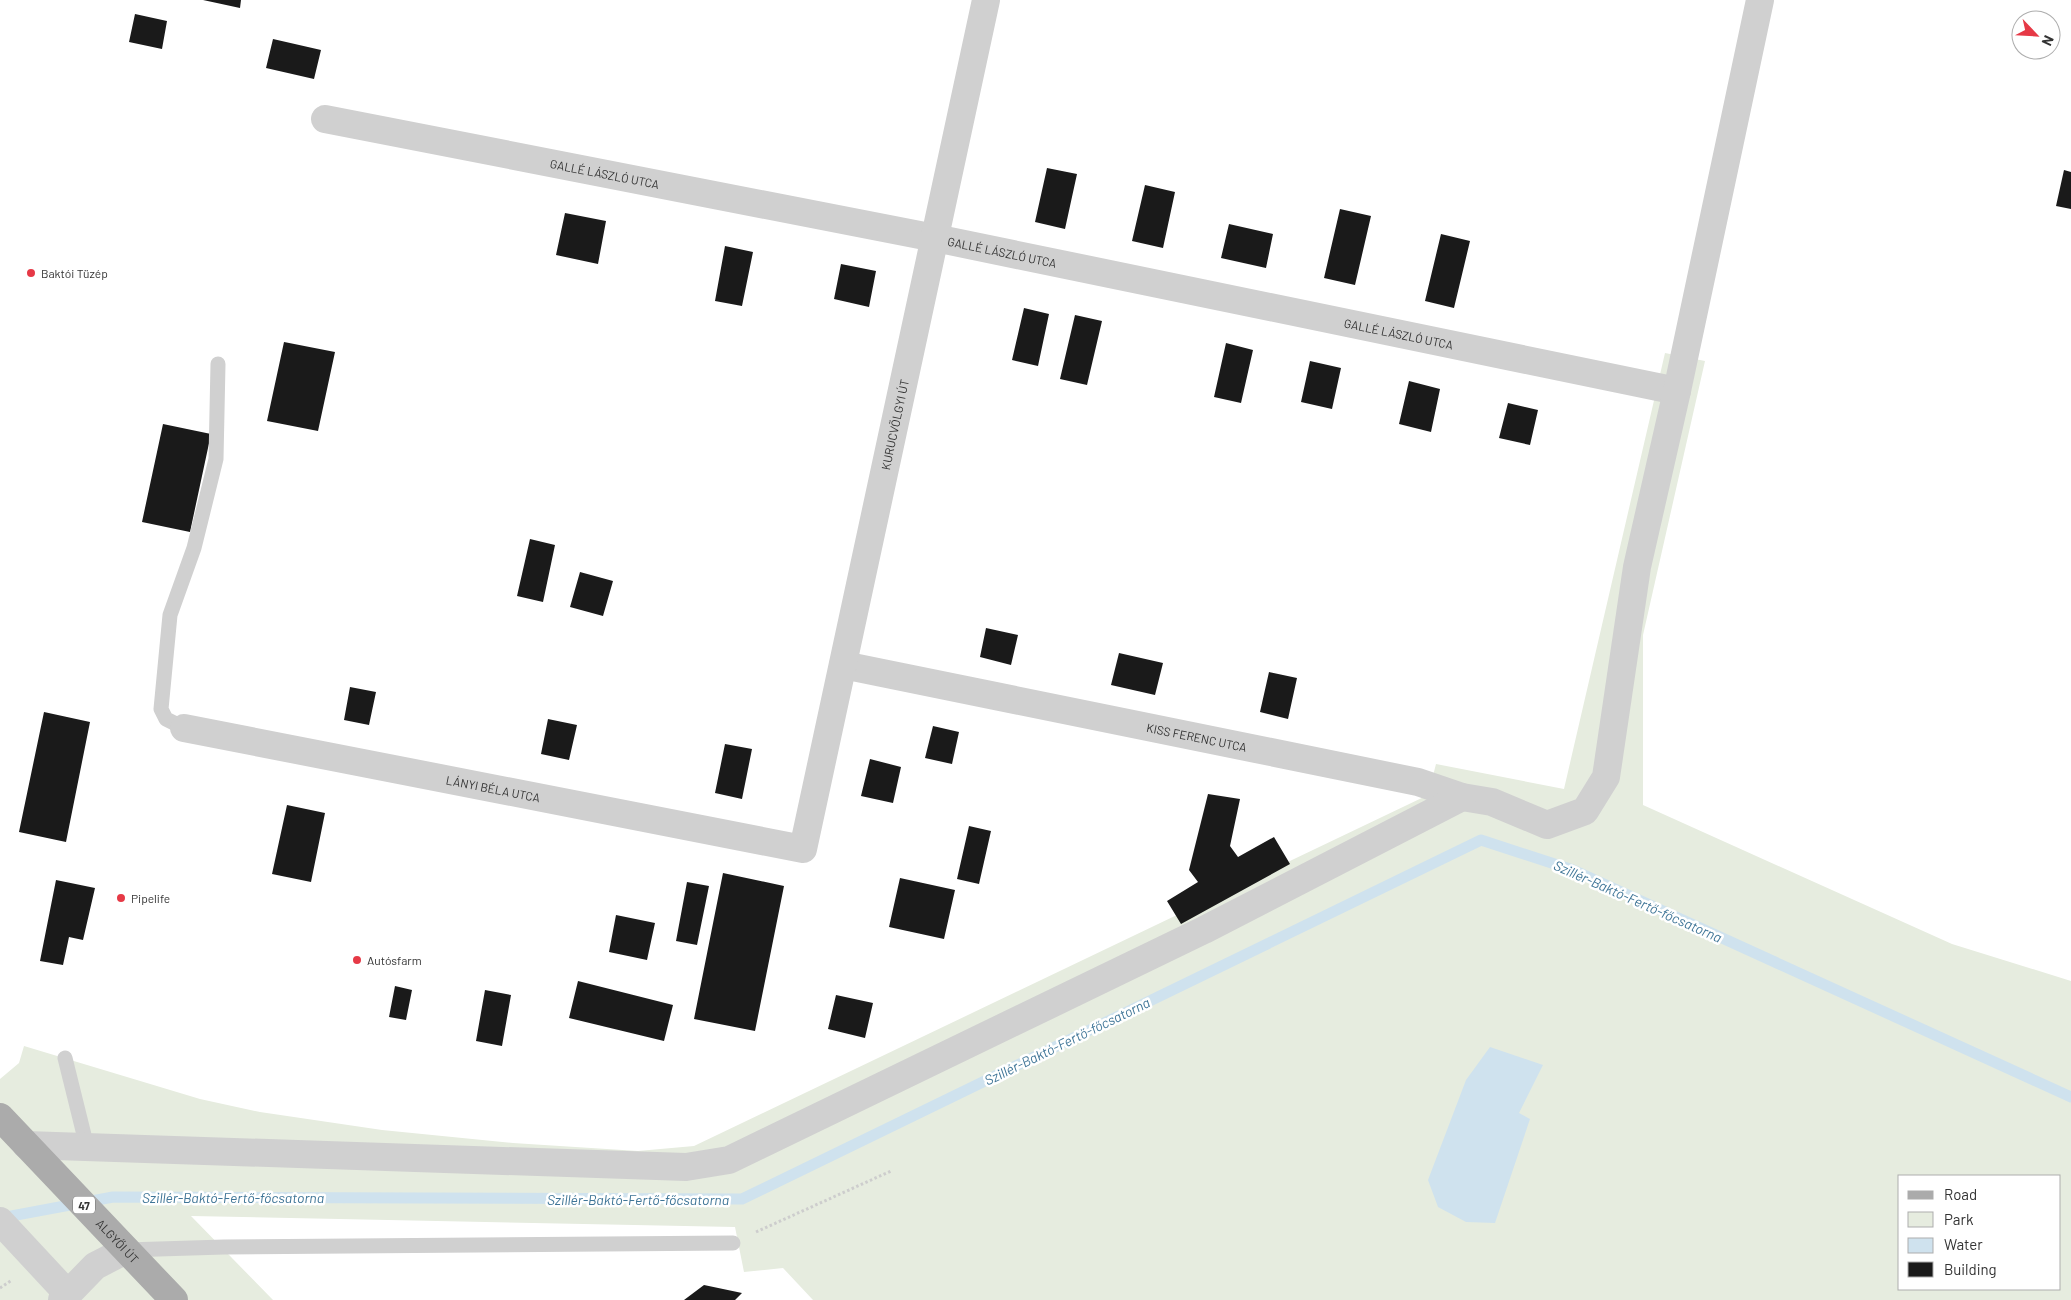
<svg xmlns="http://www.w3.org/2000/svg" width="2071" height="1300" viewBox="0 0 2071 1300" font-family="Barlow,sans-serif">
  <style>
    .green { fill: #e6ecdf; fill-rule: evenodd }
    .water { fill: #cfe2ee }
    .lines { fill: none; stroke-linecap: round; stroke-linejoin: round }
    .stream { stroke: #cfe2ee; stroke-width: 11 }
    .building { fill: #1a1a1a }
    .path { stroke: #cdcdcd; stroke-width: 3; stroke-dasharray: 2.5 2.5; stroke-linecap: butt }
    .service { stroke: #d0d0d0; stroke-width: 15 }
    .minor { stroke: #d0d0d0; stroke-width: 28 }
    .primary { stroke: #ababab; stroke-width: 28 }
    .poi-dot { fill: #e63946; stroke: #fff; stroke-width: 2 }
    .labels { text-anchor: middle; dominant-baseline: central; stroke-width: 5; stroke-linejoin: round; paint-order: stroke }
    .shield { fill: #fff; stroke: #707070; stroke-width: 1 }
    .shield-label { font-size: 11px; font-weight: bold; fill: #333 }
    .street-label { font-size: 12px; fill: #333; stroke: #fff }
    .poi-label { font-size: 12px; fill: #333; stroke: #fff; text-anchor: start }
    .water-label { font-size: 14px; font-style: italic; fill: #3f7597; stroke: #fff }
  </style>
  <rect width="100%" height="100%" fill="#fff"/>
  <path class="green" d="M 1665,353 L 1705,361 L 1643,635 L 1643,805 L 1952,944 L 2071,981 L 2071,1300 L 813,1300 L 783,1268 L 744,1272 L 735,1227 L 191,1216 L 273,1300 L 0,1300 L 0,1079 L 19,1063 L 24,1046 L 200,1099 L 260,1112 L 382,1130 L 513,1143 L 638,1151 L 694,1146 L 1428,795 L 1436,764 L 1564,789 ZM 1900,1176 L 2060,1176 L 2060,1289 L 1900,1289 Z"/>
  <path class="water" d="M 1490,1047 L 1543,1065 L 1519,1113 L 1530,1119 L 1495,1223 L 1466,1222 L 1438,1207 L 1428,1180 L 1466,1080 Z"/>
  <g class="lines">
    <path class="stream" d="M 0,1218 L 113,1197 L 742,1199 L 1481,840 L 1573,870 L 2071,1097"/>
  </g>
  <path class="building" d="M 203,0 L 241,0 L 240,8 Z
    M 135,14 L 167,21 L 162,49 L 129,42 Z
    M 273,39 L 321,50 L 314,79 L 266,68 Z
    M 1047,168 L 1077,174 L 1065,229 L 1035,222 Z
    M 2064,170 L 2071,172 L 2071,209 L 2056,206 Z
    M 1145,185 L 1175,192 L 1163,248 L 1132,241 Z
    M 1340,209 L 1371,216 L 1355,285 L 1324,278 Z
    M 565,213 L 606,221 L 598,264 L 556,255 Z
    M 1229,224 L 1273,234 L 1266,268 L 1221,258 Z
    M 1441,234 L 1470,241 L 1454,308 L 1425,301 Z
    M 725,246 L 753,252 L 742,306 L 715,301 Z
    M 841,264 L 876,271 L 869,307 L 834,299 Z
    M 1024,308 L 1049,314 L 1038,366 L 1012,360 Z
    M 1075,315 L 1102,321 L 1087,385 L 1060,379 Z
    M 284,342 L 335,352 L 318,431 L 267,421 Z
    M 1226,343 L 1253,350 L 1241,403 L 1214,397 Z
    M 1310,361 L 1341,368 L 1332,409 L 1301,402 Z
    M 1409,381 L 1440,389 L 1431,432 L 1399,424 Z
    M 1508,403 L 1538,410 L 1530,445 L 1499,438 Z
    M 163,424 L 211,434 L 190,532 L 142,522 Z
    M 530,539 L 555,545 L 543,602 L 517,596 Z
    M 580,572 L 613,581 L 603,616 L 570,607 Z
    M 986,628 L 1018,635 L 1011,665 L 980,657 Z
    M 1119,653 L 1163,663 L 1155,695 L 1111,685 Z
    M 1269,672 L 1297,678 L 1288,719 L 1260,712 Z
    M 350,687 L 376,692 L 369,725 L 344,720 Z
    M 44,712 L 90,722 L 66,842 L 19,832 Z
    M 548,719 L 577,725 L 569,760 L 541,754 Z
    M 933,726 L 959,732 L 952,764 L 925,758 Z
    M 725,744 L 752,749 L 742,799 L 715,793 Z
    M 870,759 L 901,767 L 893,803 L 861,796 Z
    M 1208,794 L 1240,799 L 1230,846 L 1238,857 L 1274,837 L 1290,864 L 1181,924 L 1167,901 L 1198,882 L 1189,870 Z
    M 287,805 L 325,813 L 311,882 L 272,874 Z
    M 969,826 L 991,831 L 979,884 L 957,879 Z
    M 723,873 L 784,886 L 755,1031 L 694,1019 Z
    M 900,878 L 955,890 L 944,939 L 889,927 Z
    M 56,880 L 95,888 L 83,940 L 69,937 L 63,965 L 40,961 Z
    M 687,882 L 709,886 L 697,945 L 676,941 Z
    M 616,915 L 655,923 L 647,960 L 609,952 Z
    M 578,981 L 673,1005 L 664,1041 L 569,1018 Z
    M 395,986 L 412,990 L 406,1020 L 389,1017 Z
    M 485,990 L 511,995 L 502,1046 L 476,1041 Z
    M 836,995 L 873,1003 L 865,1038 L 828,1029 Z
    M 704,1285 L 742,1293 L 735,1300 L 684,1300 Z"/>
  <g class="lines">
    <path class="path" d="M 756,1232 L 891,1171
      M 0,1288 L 12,1280"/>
    <path class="service" d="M 184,728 L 166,719 L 161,709 L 170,615 L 194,548 L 216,459 L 218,364
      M 65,1058 L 87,1147
      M 126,1250 L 224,1247 L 733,1243"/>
    <g class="minor">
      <path id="s1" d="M 325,119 L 935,238 L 1677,391"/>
      <path id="s2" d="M 843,665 L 1418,782 L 1462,797 L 1492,802 L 1547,825 L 1585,811 L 1606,777 L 1637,567 L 1677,391 L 1760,0"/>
      <path id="s3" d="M 184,728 L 803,849 L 986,0"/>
      <path d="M 26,1145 L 686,1167 L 729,1160 L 1204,930 L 1462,797"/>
      <path d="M 0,1221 L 67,1293"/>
      <path d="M 62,1300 L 95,1266 L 126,1250"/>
    </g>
    <path class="primary" id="s4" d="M 0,1117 L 174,1300"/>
  </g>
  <g class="poi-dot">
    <circle cx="31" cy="273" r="5"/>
    <circle cx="121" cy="898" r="5"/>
    <circle cx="357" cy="960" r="5"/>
  </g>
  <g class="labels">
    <rect class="shield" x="73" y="1196.5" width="22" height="17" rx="4"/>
    <g class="shield-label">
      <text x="84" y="1205">47</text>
    </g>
    <g class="street-label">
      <text stroke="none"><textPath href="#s1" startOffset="285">GALLÉ LÁSZLÓ UTCA</textPath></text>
      <text stroke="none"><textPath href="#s1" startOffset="690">GALLÉ LÁSZLÓ UTCA</textPath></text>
      <text stroke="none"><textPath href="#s1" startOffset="1095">GALLÉ LÁSZLÓ UTCA</textPath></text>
      <text stroke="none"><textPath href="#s3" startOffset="1065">KURUCVÖLGYI ÚT</textPath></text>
      <text stroke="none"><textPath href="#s2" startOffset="361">KISS FERENC UTCA</textPath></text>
      <text stroke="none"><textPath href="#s3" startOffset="315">LÁNYI BÉLA UTCA</textPath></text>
      <text stroke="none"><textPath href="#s4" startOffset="171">ALGYŐI ÚT</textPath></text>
    </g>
    <g class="poi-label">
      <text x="41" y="273">Baktói Tüzép</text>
      <text x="131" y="898">Pipelife</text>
      <text x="367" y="960">Autósfarm</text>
    </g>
    <g class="water-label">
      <text transform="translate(1638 901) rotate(24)">Szillér-Baktó-Fertő-főcsatorna</text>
      <text transform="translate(1067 1041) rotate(-26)">Szillér-Baktó-Fertő-főcsatorna</text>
      <text x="233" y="1197">Szillér-Baktó-Fertő-főcsatorna</text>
      <text x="638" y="1199">Szillér-Baktó-Fertő-főcsatorna</text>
    </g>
  </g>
  <rect x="1898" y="1175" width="162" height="115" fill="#ffffff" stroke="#adadad"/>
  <rect x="1908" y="1191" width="25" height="8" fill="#ababab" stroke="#adadad"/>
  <text x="1944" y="1200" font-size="15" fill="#333333">Road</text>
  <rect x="1908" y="1212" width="25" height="15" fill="#e6ecdf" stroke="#adadad"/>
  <text x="1944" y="1225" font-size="15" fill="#333333">Park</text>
  <rect x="1908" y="1238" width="25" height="15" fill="#cfe2ee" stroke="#adadad"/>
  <text x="1944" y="1250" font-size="15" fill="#333333">Water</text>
  <rect x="1908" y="1262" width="25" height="15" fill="#1a1a1a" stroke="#adadad"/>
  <text x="1944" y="1275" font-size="15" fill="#333333">Building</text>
  <g transform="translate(2036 35) rotate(115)"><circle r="24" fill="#ffffff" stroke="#adadad"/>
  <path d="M0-4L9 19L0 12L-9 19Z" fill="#e63946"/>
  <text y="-8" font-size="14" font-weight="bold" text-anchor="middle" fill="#333333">N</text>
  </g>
</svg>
